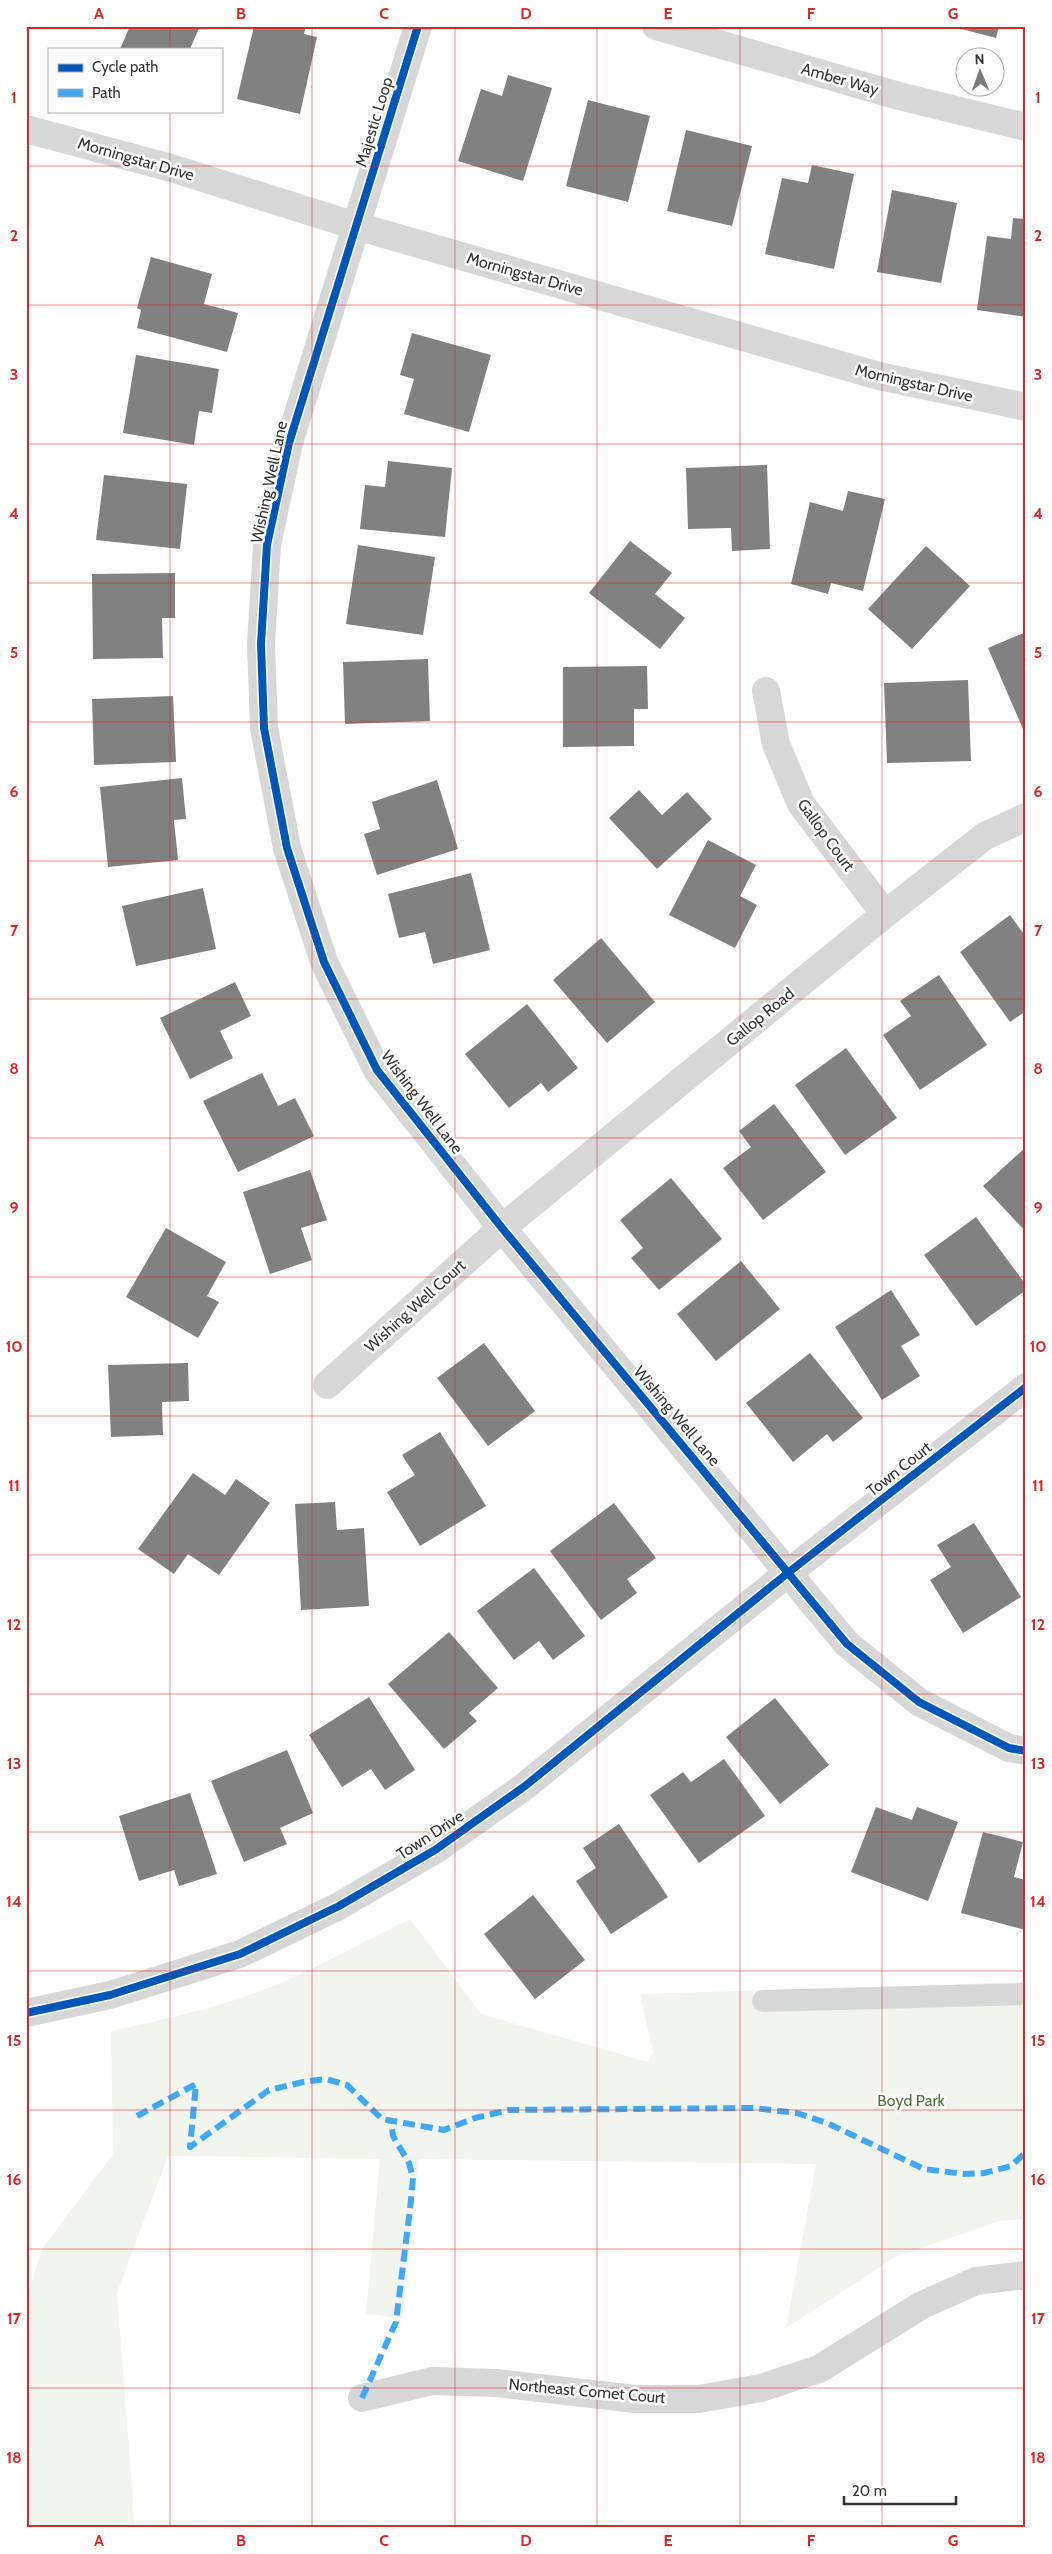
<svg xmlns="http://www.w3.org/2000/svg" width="1052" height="2554" viewBox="0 0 1052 2554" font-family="Cabin,sans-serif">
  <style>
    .green { fill: #f1f5ed }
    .building { fill: #818181 }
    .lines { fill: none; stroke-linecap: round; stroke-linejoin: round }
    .service { stroke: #d7d7d7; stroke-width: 22 }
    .minor { stroke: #d7d7d7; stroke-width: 28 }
    .quiet { stroke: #3fa9f5; stroke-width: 6; stroke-dasharray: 12 6; stroke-linecap: butt }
    .cycleway-casing { stroke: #fff; stroke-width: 11 }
    .cycleway { stroke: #0057b8; stroke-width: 8 }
    .grid { fill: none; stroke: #d62828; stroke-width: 1; stroke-opacity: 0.55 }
    .labels { text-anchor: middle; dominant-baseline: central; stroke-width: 5; stroke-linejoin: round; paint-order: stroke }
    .street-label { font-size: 16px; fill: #333; stroke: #fff }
    .park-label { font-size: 16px; fill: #56703f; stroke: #fff }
    .neatline { fill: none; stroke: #d62828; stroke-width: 2 }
    .grid-label { font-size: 16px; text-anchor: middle; font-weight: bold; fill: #d62828 }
  </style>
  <rect width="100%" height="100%" fill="#fff"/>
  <path class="green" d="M 410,1919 L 481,2014 L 648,2062 L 653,2053 L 640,1994 L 1026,1982 L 1026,2219 L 999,2221 L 895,2257 L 786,2328 L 816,2164 L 419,2159 L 402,2318 L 366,2314 L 380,2159 L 168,2156 L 117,2293 L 135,2528 L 26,2528 L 26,2301 L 42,2249 L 113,2154 L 111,2031 C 161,2020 211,2010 258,1992 C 311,1972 360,1943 410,1919 Z"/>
  <path class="building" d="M 130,26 L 200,26 L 190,49 L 120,49 Z
    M 254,26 L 306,26 L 304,34 L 317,37 L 300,114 L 237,99 Z
    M 950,26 L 999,26 L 996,38 Z
    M 508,75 L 552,88 L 523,181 L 458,161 L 481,89 L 502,96 Z
    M 588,100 L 650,116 L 628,202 L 566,186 Z
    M 686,130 L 752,146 L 732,226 L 667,211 Z
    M 812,165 L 854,174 L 834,269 L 765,254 L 782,178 L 808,183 Z
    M 892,190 L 957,203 L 941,283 L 877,272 Z
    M 1013,218 L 1026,219 L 1026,317 L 977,310 L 987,236 L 1011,239 Z
    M 151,257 L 212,274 L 204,304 L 238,313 L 227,352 L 137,328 L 141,310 L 137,308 Z
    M 412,333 L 491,355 L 469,432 L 404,414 L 414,379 L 400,375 Z
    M 136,355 L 219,369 L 212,413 L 199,411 L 194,445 L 123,433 Z
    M 388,461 L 452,468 L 445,537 L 360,529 L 365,485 L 385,487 Z
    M 767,465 L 770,549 L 732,551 L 731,528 L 688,529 L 686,468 Z
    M 104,475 L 187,484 L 180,549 L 96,540 Z
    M 848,491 L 885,499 L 863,591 L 831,583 L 828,594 L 791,584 L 810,502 L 843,511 Z
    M 630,541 L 672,573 L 655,594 L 685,618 L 660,649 L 589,593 Z
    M 358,545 L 435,557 L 423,635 L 346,624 Z
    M 926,546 L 970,586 L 912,649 L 868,609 Z
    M 175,573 L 175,618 L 162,618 L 163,658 L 93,659 L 92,574 Z
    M 1026,632 L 1026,736 L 988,648 Z
    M 428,659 L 430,721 L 345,724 L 343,662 Z
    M 647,666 L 648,709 L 634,709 L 634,746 L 563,747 L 563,667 Z
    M 968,680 L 971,761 L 887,763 L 884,683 Z
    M 173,696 L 176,762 L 94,765 L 92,699 Z
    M 182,778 L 186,819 L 174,820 L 178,860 L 108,867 L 100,787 Z
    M 437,780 L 458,849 L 377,875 L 364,834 L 380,829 L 372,802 Z
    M 639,790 L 662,815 L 687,792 L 712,819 L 657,869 L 609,818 Z
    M 708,840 L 756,865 L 740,896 L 757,905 L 735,948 L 669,915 Z
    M 471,873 L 490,950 L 433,964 L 425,932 L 399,938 L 388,894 Z
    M 203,888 L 216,949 L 136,966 L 122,906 Z
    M 1010,915 L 1026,937 L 1026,1011 L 1010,1022 L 960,952 Z
    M 601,938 L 655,1002 L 607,1043 L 553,980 Z
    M 939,975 L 987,1045 L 920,1090 L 883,1035 L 911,1016 L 900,1001 Z
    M 235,982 L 251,1016 L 220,1031 L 233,1058 L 190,1079 L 160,1018 Z
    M 527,1004 L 578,1068 L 548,1092 L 541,1083 L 509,1108 L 465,1054 Z
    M 846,1048 L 897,1118 L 845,1155 L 795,1085 Z
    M 262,1073 L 278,1106 L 295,1098 L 314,1136 L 238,1172 L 203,1101 Z
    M 774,1104 L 826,1172 L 763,1220 L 723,1168 L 751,1147 L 739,1131 Z
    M 1026,1147 L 1026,1232 L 983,1186 Z
    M 310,1170 L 327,1220 L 301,1228 L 312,1260 L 270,1274 L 243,1192 Z
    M 671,1178 L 722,1239 L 659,1290 L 631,1258 L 643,1248 L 620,1220 Z
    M 976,1217 L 1026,1285 L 1026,1290 L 976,1326 L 924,1255 Z
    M 166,1228 L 226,1262 L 207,1296 L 219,1302 L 198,1338 L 126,1297 Z
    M 741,1261 L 780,1309 L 716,1361 L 677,1314 Z
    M 891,1290 L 920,1335 L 901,1346 L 920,1376 L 882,1400 L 835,1327 Z
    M 484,1343 L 535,1411 L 488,1446 L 437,1378 Z
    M 810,1353 L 863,1418 L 833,1442 L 827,1434 L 793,1462 L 746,1403 Z
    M 188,1363 L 189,1401 L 162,1402 L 163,1435 L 111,1437 L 108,1365 Z
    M 440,1432 L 486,1506 L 420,1546 L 387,1492 L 415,1475 L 402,1455 Z
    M 193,1473 L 225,1495 L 236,1479 L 270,1503 L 219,1575 L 188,1554 L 174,1574 L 138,1549 Z
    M 335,1502 L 337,1530 L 364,1528 L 369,1606 L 301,1610 L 295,1504 Z
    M 614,1503 L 656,1558 L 627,1579 L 637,1593 L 601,1620 L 550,1551 Z
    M 974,1523 L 1021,1597 L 963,1633 L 930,1580 L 951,1567 L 937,1545 Z
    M 534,1568 L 585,1636 L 553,1660 L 539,1641 L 514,1660 L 477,1611 Z
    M 449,1632 L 498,1688 L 469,1713 L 477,1721 L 444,1749 L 388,1684 Z
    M 369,1697 L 415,1770 L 385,1790 L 371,1769 L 342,1787 L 309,1735 Z
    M 775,1698 L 829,1765 L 780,1804 L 726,1737 Z
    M 287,1750 L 313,1813 L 280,1828 L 287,1844 L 244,1862 L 211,1781 Z
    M 724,1759 L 765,1816 L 699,1863 L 650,1795 L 683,1772 L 691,1782 Z
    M 190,1793 L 217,1874 L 179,1886 L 174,1870 L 139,1881 L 119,1816 Z
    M 876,1807 L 912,1820 L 917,1807 L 958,1822 L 928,1901 L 851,1872 Z
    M 619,1824 L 668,1897 L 611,1934 L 576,1881 L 596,1868 L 583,1848 Z
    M 983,1832 L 1023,1842 L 1014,1877 L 1026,1880 L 1026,1930 L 961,1913 Z
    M 533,1895 L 585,1960 L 535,1999 L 484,1934 Z"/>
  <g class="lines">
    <path class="service" d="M 763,2001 L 1026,1994"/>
    <path class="minor" d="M 418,26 L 289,443 L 267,545 L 261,644 L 264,728 L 287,848 L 324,962 L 377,1070 L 502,1228 L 847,1644 L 919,1702 L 1009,1748 L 1026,1751
      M 656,26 L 899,96 L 1026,127
      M 26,129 L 171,168 L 356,226 L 879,376 L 1026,407
      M 766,691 L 776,744 L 801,804 L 885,914
      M 327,1385 L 502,1228 L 885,914 L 985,836 L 1026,817
      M 26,2013 L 110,1995 L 240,1954 L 339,1906 L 435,1850 L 525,1786 L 789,1572 L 1026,1387
      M 362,2398 L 432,2381 L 496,2383 L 635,2399 L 699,2399 L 761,2388 L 819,2369 L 922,2305 L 976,2281 L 1026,2275"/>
    <path class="quiet" d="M 137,2116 L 196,2084 L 190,2147 L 269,2090 L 303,2082 L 326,2079 L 347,2085 L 382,2119 L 444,2130 L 475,2118 L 509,2110 L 754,2108 L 797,2113 L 827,2123 L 924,2169 L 964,2174 L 984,2173 L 1011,2166 L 1026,2152
      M 362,2398 L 396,2322 L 410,2209 L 413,2178 L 409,2163 L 393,2136 L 391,2121"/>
    <defs>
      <path id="cycleway" d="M 418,26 L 289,443 L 267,545 L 261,644 L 264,728 L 287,848 L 324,962 L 377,1070 L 502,1228 L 847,1644 L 919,1702 L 1009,1748 L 1026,1751
        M 26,2013 L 110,1995 L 240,1954 L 339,1906 L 435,1850 L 525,1786 L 789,1572 L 1026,1387"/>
    </defs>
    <use href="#cycleway" class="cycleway-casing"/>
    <use href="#cycleway" class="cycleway"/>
  </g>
  <path class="grid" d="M 170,26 L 170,49M 312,26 L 312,2528M 455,26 L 455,2528M 597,26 L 597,2528M 740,26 L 740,2528M 882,26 L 882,2528M 170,111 L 170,2528M 26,166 L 1026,166M 26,305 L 1026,305M 26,444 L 1026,444M 26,583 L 1026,583M 26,722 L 1026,722M 26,861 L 1026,861M 26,999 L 1026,999M 26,1138 L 1026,1138M 26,1277 L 1026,1277M 26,1416 L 1026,1416M 26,1555 L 1026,1555M 26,1694 L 1026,1694M 26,1832 L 1026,1832M 26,1971 L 1026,1971M 26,2110 L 1026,2110M 26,2249 L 1026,2249M 26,2388 L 1026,2388"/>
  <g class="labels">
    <g class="street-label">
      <text transform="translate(840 79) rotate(16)">Amber Way</text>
      <text transform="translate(374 122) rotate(-73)">Majestic Loop</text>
      <text transform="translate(136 159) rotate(16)">Morningstar Drive</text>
      <text transform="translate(525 274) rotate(16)">Morningstar Drive</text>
      <text transform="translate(914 383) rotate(13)">Morningstar Drive</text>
      <text transform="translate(269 482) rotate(-78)">Wishing Well Lane</text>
      <text transform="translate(826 835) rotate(54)">Gallop Court</text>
      <text transform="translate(760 1017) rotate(-39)">Gallop Road</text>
      <text transform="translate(422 1102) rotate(53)">Wishing Well Lane</text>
      <text transform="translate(415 1306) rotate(-42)">Wishing Well Court</text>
      <text transform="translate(677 1416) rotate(50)">Wishing Well Lane</text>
      <text transform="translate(899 1469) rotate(-38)">Town Court</text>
      <text transform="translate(430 1835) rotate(-33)">Town Drive</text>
      <text transform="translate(587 2391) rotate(5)">Northeast Comet Court</text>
    </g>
    <g class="park-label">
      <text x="911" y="2100">Boyd Park</text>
    </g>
  </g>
  <rect width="1052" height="2554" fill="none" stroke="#ffffff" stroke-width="55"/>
  <rect x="48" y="48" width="175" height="65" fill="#ffffff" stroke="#adadad"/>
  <rect x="58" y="64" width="25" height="8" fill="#0057b8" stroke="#adadad"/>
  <text x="92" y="72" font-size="15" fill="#333333">Cycle path</text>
  <rect x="58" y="89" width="25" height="8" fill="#3fa9f5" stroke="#adadad"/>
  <text x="92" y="98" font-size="15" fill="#333333">Path</text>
  <g transform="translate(980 72) rotate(358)"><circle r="24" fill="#ffffff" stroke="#adadad"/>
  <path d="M0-4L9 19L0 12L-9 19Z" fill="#7a7a7a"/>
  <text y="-8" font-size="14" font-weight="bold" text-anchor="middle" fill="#333333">N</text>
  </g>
  <path d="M844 2496v8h112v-8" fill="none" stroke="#333333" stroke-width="2.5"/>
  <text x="852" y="2496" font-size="15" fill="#333333" stroke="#ffffff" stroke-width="4" paint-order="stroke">20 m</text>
  <rect x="28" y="28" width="996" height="2498" class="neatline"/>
  <g class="grid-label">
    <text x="99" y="19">A</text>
    <text x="241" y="19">B</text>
    <text x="384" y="19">C</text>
    <text x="526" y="19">D</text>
    <text x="668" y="19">E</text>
    <text x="811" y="19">F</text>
    <text x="953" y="19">G</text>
    <text x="14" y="103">1</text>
    <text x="1038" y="103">1</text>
    <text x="14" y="241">2</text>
    <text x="1038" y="241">2</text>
    <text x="14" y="380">3</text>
    <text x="1038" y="380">3</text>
    <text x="14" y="519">4</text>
    <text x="1038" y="519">4</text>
    <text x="14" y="658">5</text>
    <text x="1038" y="658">5</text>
    <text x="14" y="797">6</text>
    <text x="1038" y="797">6</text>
    <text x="14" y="936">7</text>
    <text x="1038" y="936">7</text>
    <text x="14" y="1074">8</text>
    <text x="1038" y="1074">8</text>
    <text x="14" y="1213">9</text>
    <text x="1038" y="1213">9</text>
    <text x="14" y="1352">10</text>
    <text x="1038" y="1352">10</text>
    <text x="14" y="1491">11</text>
    <text x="1038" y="1491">11</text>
    <text x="14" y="1630">12</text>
    <text x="1038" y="1630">12</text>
    <text x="14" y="1769">13</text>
    <text x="1038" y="1769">13</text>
    <text x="14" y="1907">14</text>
    <text x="1038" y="1907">14</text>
    <text x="14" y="2046">15</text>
    <text x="1038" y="2046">15</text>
    <text x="14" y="2185">16</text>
    <text x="1038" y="2185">16</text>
    <text x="14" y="2324">17</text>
    <text x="1038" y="2324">17</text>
    <text x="14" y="2463">18</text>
    <text x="1038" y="2463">18</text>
    <text x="99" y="2546">A</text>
    <text x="241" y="2546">B</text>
    <text x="384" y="2546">C</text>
    <text x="526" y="2546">D</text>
    <text x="668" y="2546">E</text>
    <text x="811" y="2546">F</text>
    <text x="953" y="2546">G</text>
  </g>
</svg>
